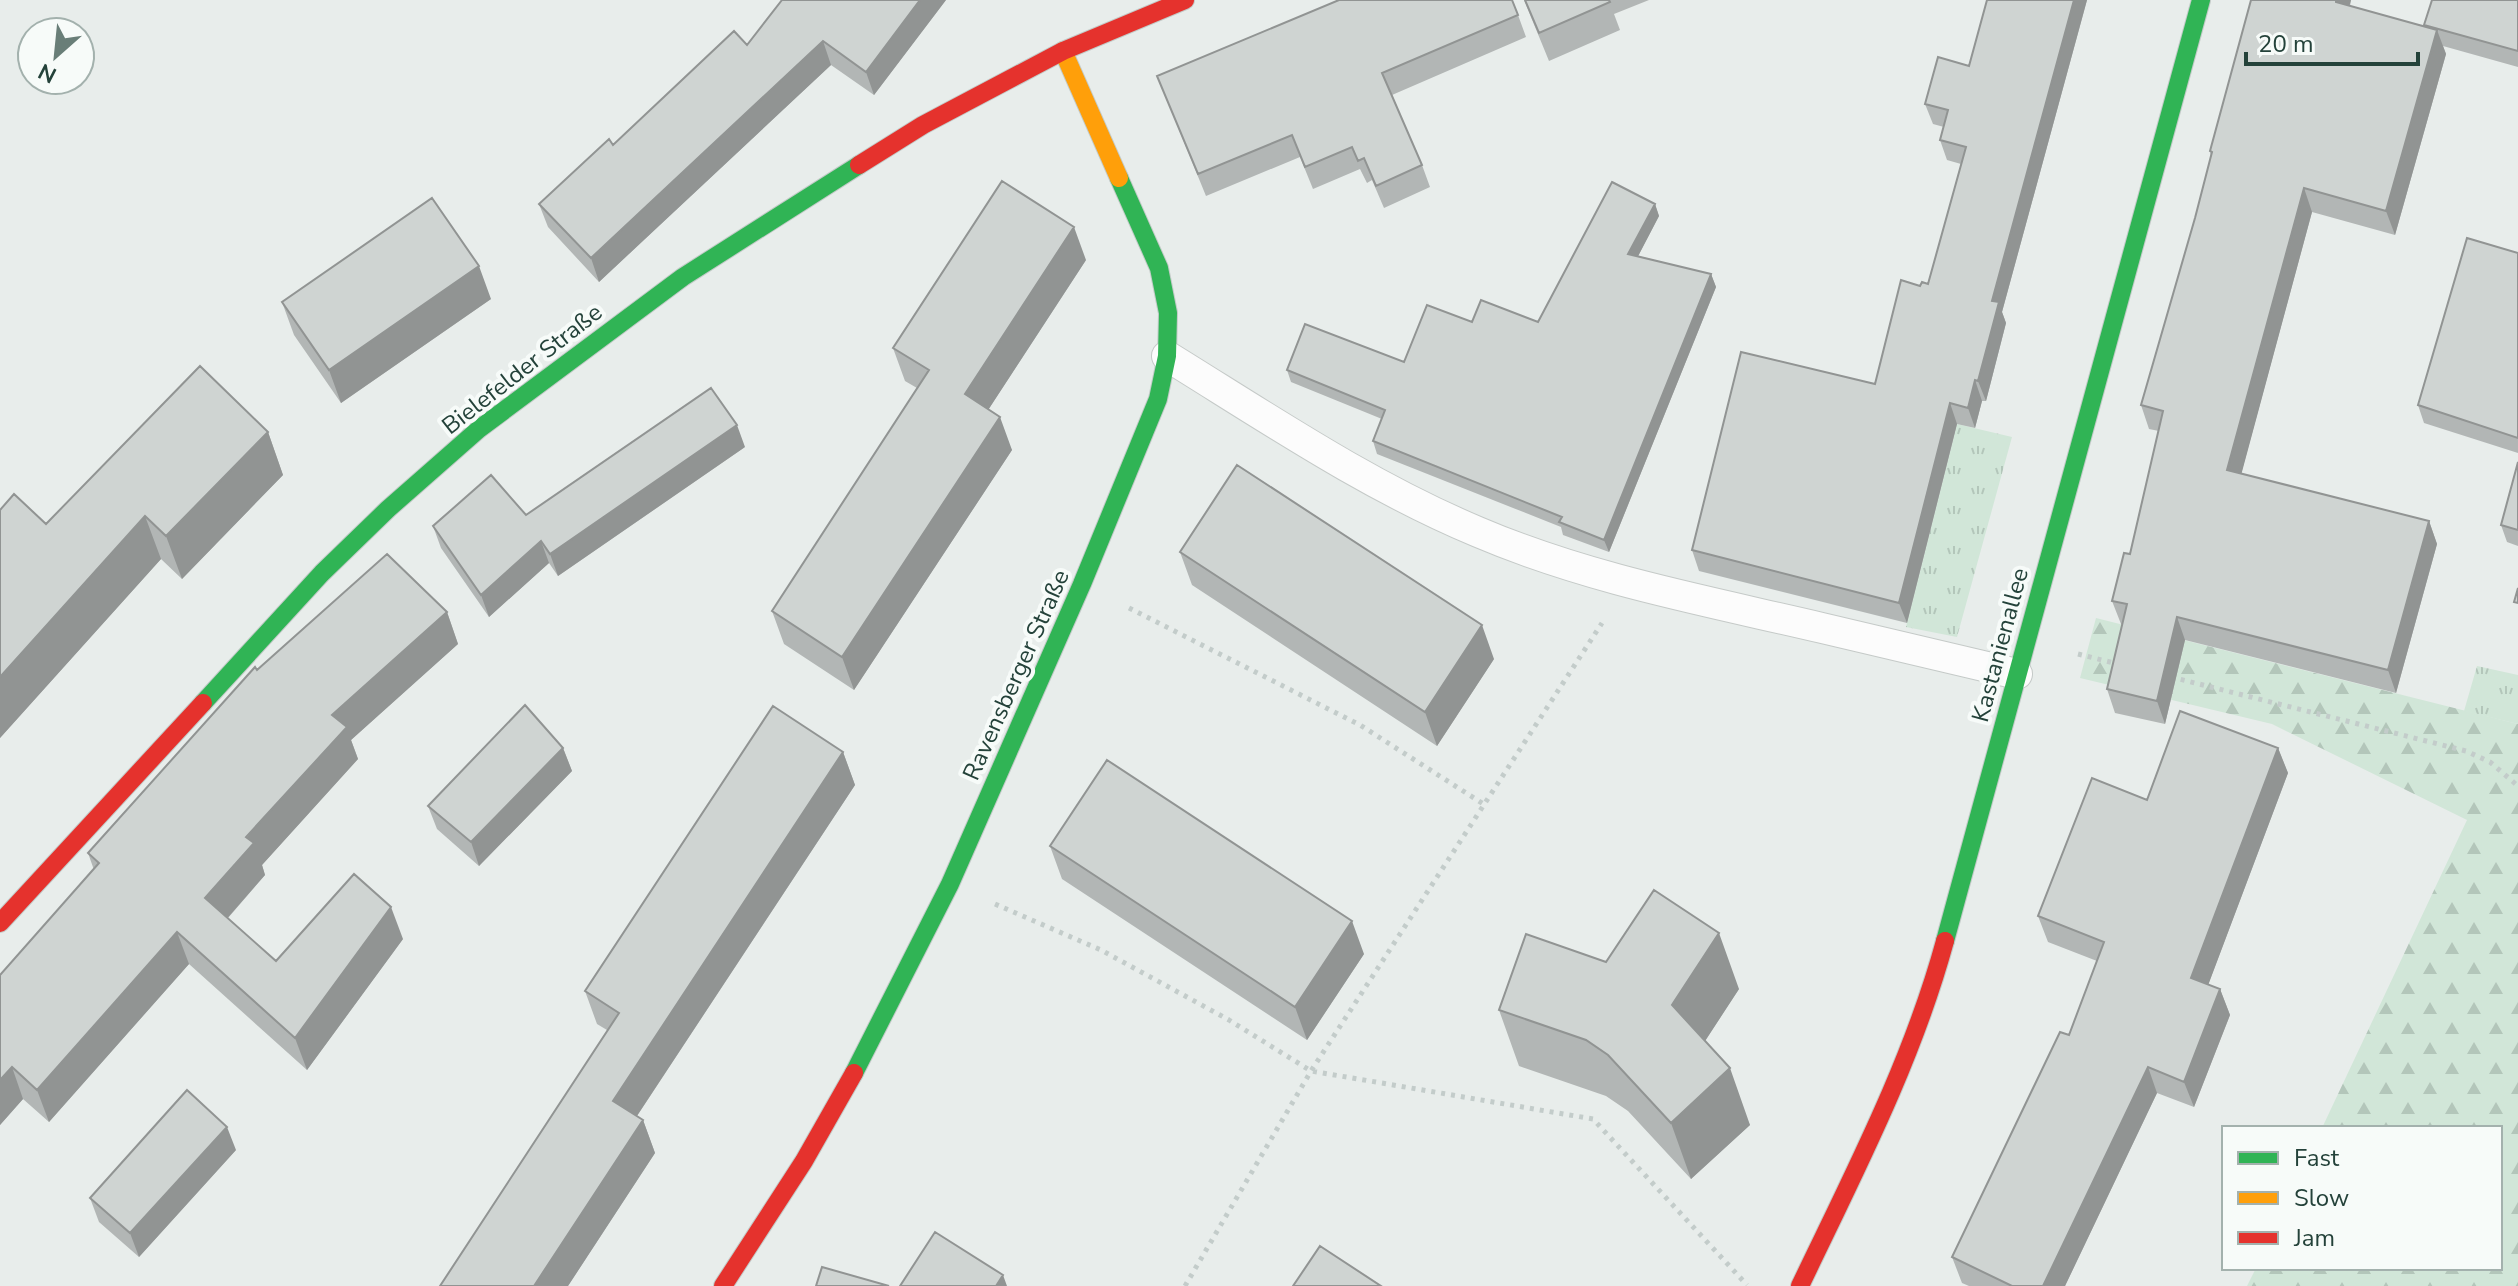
<svg xmlns="http://www.w3.org/2000/svg" width="2518" height="1286" viewBox="0 0 2518 1286" font-family="'Nunito Sans',sans-serif">
  <style>
    .grass { fill: url(#grass-tufts) }
    .forest { fill: url(#forest-firs) }
    .lines { fill: none; stroke-linecap: round; stroke-linejoin: round }
    .lane-casing { stroke: #c5cac8; stroke-width: 32 }
    .fast-casing { stroke: #c3cbc8; stroke-width: 20 }
    .slow-casing { stroke: #c3cbc8; stroke-width: 20 }
    .jam-casing { stroke: #c3cbc8; stroke-width: 20 }
    .path { stroke: #c3ccca; stroke-width: 5; stroke-dasharray: 4 6; stroke-linecap: butt }
    .lane { stroke: #fcfcfc; stroke-width: 30 }
    .fast { stroke: #30b455; stroke-width: 18 }
    .slow { stroke: #ff9f0a; stroke-width: 18 }
    .jam { stroke: #e5322d; stroke-width: 18 }
    .wall { fill: #b2b6b5 }
    .shaded-wall { fill: #919493 }
    .building { fill: #cfd4d2; stroke: #919493; stroke-width: 2 }
    .labels { text-anchor: middle; dominant-baseline: central; stroke-width: 8; stroke-linejoin: round; paint-order: stroke }
    .street-label { font-size: 24px; fill: #24423a; stroke: #f7fbf9 }
  </style>
  <defs>
    <pattern id="grass-tufts" width="24" height="20" patternUnits="userSpaceOnUse" patternTransform="scale(2)"><rect width="24" height="20" fill="#d1e6d8"/><path d="M3 7l-1-3M5 7V3M7 7l1-3M15 17l-1-3M17 17v-4M19 17l1-3" fill="none" stroke="#b3c6ba"/></pattern>
    <pattern id="forest-firs" width="22" height="20" patternUnits="userSpaceOnUse" patternTransform="scale(2)"><rect width="22" height="20" fill="#d1e6d8"/><path d="M5 1l3.5 6h-7zM16 11l3.5 6h-7z" fill="#b3c6ba"/></pattern>
  </defs>
  <rect width="100%" height="100%" fill="#e8edeb"/>
  <path class="grass" d="M 1957,424 L 2012,437 L 1957,637 L 1906,627 Z
    M 2477,666 L 2518,675 L 2518,724 L 2464,711 Z"/>
  <path class="forest" d="M 2096,618 L 2518,724 L 2518,1286 L 2247,1286 L 2256,1268 L 2500,1268 L 2500,1128 L 2322,1128 L 2467,820 L 2272,724 L 2080,678 Z"/>
  <g class="lines">
    <defs>
      <path id="lane" d="M 1167,356 C 1269,419 1368,486 1478,532 C 1588,579 1707,601 1822,628 C 1887,643 1952,659 2017,674"/>
      <path id="fast" d="M 203,703 L 322,573 L 388,509 L 479,429 L 683,277 L 859,165
        M 1945,941 L 2201,0
        M 854,1073 L 950,884 L 1082,584 L 1158,399 L 1167,356 L 1168,313 L 1159,268 L 1119,178"/>
      <path id="slow" d="M 1063,51 L 1119,178"/>
      <path id="jam" d="M 859,165 L 923,125 L 1063,51 L 1185,0
        M 0,923 L 203,703
        M 723,1286 L 804,1161 L 854,1073
        M 1800,1286 C 1854,1173 1912,1062 1945,941"/>
    </defs>
    <use href="#lane" class="lane-casing"/>
    <use href="#fast" class="fast-casing"/>
    <use href="#slow" class="slow-casing"/>
    <use href="#jam" class="jam-casing"/>
    <path class="path" d="M 1129,608 L 1360,725 L 1485,805
      M 2078,654 L 2118,664
      M 2171,677 L 2466,751 L 2490,762 L 2518,786
      M 995,904 L 1101,950 L 1229,1020 L 1311,1071 L 1593,1119 L 1747,1285
      M 1185,1286 L 1311,1071 L 1602,623"/>
    <use href="#lane" class="lane"/>
    <use href="#fast" class="fast"/>
    <use href="#slow" class="slow"/>
    <use href="#jam" class="jam"/>
  </g>
  <path class="wall" d="M 946,0 L 874,95 L 831,65 L 599,282 L 548,227 L 539,204 L 747,45 Z
    M 1524,0 L 1649,0 L 1614,14 L 1620,30 L 1549,61 Z
    M 1987,0 L 2087,0 L 2002,312 L 2006,323 L 1986,401 L 1982,401 L 1975,428 L 1957,424 L 1907,623 L 1699,571 L 1692,550 L 1875,384 L 1920,286 L 1928,284 L 1961,164 L 1947,160 L 1940,140 L 1944,127 L 1933,124 L 1925,104 L 1969,66 Z
    M 2251,0 L 2351,0 L 2350,6 L 2425,27 L 2424,25 L 2518,0 L 2518,67 L 2443,46 L 2446,54 L 2395,235 L 2312,212 L 2241,474 L 2429,521 L 2437,544 L 2396,693 L 2185,640 L 2165,724 L 2115,713 L 2107,689 L 2122,624 L 2121,624 L 2112,601 L 2130,554 L 2159,431 L 2149,429 L 2141,405 L 2195,218 L 2211,156 L 2210,151 Z
    M 1518,15 L 1526,37 L 1392,95 L 1422,165 L 1430,187 L 1384,208 L 1372,180 L 1367,183 L 1360,169 L 1313,189 L 1300,157 L 1206,196 L 1157,76 Z
    M 1655,204 L 1659,216 L 1638,256 L 1711,274 L 1716,287 L 1609,552 L 1563,535 L 1561,527 L 1377,454 L 1373,441 L 1382,419 L 1291,382 L 1287,370 L 1404,362 L 1472,322 L 1538,322 Z
    M 2518,253 L 2518,453 L 2424,423 L 2418,405 Z
    M 1086,260 L 988,410 L 1012,450 L 854,690 L 784,644 L 772,611 L 917,388 L 905,381 L 893,348 Z
    M 491,299 L 341,403 L 294,335 L 282,302 Z
    M 268,432 L 283,475 L 182,579 L 161,559 L 0,738 L 0,510 L 46,524 Z
    M 745,447 L 558,576 L 549,563 L 489,617 L 441,548 L 433,526 L 526,515 Z
    M 2518,462 L 2518,546 L 2507,542 L 2501,525 Z
    M 1180,552 L 1494,659 L 1437,746 L 1192,585 Z
    M 447,612 L 458,644 L 351,740 L 358,759 L 262,865 L 265,875 L 228,918 L 276,961 L 403,939 L 307,1070 L 189,964 L 49,1122 L 23,1099 L 0,1125 L 0,975 L 94,870 L 88,853 L 257,670 Z
    M 563,748 L 572,771 L 479,866 L 437,829 L 428,806 Z
    M 2278,748 L 2288,773 L 2208,985 L 2220,989 L 2230,1015 L 2194,1107 L 2157,1093 L 2065,1286 L 1969,1286 L 1962,1283 L 1952,1257 L 2069,1035 L 2097,961 L 2048,942 L 2038,916 L 2147,800 Z
    M 843,752 L 855,785 L 637,1116 L 643,1120 L 655,1153 L 568,1286 L 607,1030 L 597,1024 L 585,991 Z
    M 1050,846 L 1364,954 L 1307,1040 L 1062,879 Z
    M 1606,962 L 1739,989 L 1705,1041 L 1750,1125 L 1691,1179 L 1628,1111 L 1606,1096 L 1519,1066 L 1499,1010 Z
    M 236,1150 L 139,1257 L 99,1222 L 90,1198 Z"/>
  <path class="shaded-wall" d="M 920,0 L 946,0 L 874,95 L 866,72 Z
    M 2074,0 L 2087,0 L 2002,312 L 2006,323 L 1986,401 L 1978,381 L 1992,301 Z
    M 2336,0 L 2351,0 L 2344,25 L 2336,2 Z
    M 2437,30 L 2446,54 L 2395,235 L 2386,211 Z
    M 823,41 L 831,65 L 599,282 L 591,258 Z
    M 2304,188 L 2312,212 L 2236,494 L 2227,470 Z
    M 1655,204 L 1659,216 L 1633,266 L 1628,254 Z
    M 1074,227 L 1086,260 L 977,427 L 965,394 Z
    M 479,266 L 491,299 L 341,403 L 329,370 Z
    M 1711,274 L 1716,287 L 1609,552 L 1604,540 Z
    M 1975,380 L 1982,401 L 1975,428 L 1968,408 Z
    M 1950,403 L 1957,424 L 1907,623 L 1899,603 Z
    M 1000,417 L 1012,450 L 854,690 L 842,657 Z
    M 737,425 L 745,447 L 558,576 L 550,554 Z
    M 268,432 L 283,475 L 182,579 L 166,536 Z
    M 145,516 L 161,559 L 0,738 L 0,677 Z
    M 2429,521 L 2437,544 L 2396,693 L 2388,670 Z
    M 541,541 L 549,563 L 489,617 L 481,595 Z
    M 447,612 L 458,644 L 351,740 L 358,759 L 262,865 L 265,875 L 217,930 L 205,898 L 332,715 Z
    M 2177,617 L 2185,640 L 2165,724 L 2157,701 Z
    M 1482,625 L 1494,659 L 1437,746 L 1425,712 Z
    M 563,748 L 572,771 L 479,866 L 471,842 Z
    M 2278,748 L 2288,773 L 2201,1004 L 2191,978 Z
    M 843,752 L 855,785 L 625,1134 L 613,1101 Z
    M 391,907 L 403,939 L 307,1070 L 295,1038 Z
    M 1352,921 L 1364,954 L 1307,1040 L 1295,1007 Z
    M 177,932 L 189,964 L 49,1122 L 37,1090 Z
    M 1719,933 L 1739,989 L 1692,1061 L 1672,1005 Z
    M 2220,989 L 2230,1015 L 2194,1107 L 2184,1082 Z
    M 12,1067 L 23,1099 L 0,1125 L 0,1080 Z
    M 2148,1067 L 2157,1093 L 2065,1286 L 2043,1286 Z
    M 1730,1068 L 1750,1125 L 1691,1179 L 1671,1123 Z
    M 643,1120 L 655,1153 L 568,1286 L 534,1286 Z
    M 227,1127 L 236,1150 L 139,1257 L 130,1233 Z
    M 1003,1275 L 1007,1286 L 996,1286 Z"/>
  <path class="building" d="M 782,0 L 920,0 L 866,72 L 823,41 L 591,258 L 539,204 L 609,139 L 613,145 L 734,31 L 747,45 Z
    M 1339,0 L 1512,0 L 1518,15 L 1382,73 L 1422,165 L 1376,186 L 1364,158 L 1358,161 L 1352,147 L 1305,167 L 1292,135 L 1198,174 L 1157,76 Z
    M 1525,0 L 1609,0 L 1610,2 L 1539,33 Z
    M 1987,0 L 2074,0 L 1992,301 L 1999,302 L 1978,381 L 1975,380 L 1968,408 L 1950,403 L 1899,603 L 1692,550 L 1741,352 L 1875,384 L 1901,280 L 1920,286 L 1922,282 L 1928,284 L 1966,147 L 1940,140 L 1948,110 L 1925,104 L 1938,57 L 1969,66 Z
    M 2251,0 L 2336,0 L 2336,2 L 2437,30 L 2386,211 L 2304,188 L 2227,470 L 2429,521 L 2388,670 L 2177,617 L 2157,701 L 2107,689 L 2127,604 L 2112,601 L 2124,553 L 2130,554 L 2163,411 L 2141,405 L 2195,218 L 2212,152 L 2210,151 Z
    M 2432,0 L 2518,0 L 2518,51 L 2424,25 Z
    M 1002,181 L 1074,227 L 965,394 L 1000,417 L 842,657 L 772,611 L 929,370 L 893,348 Z
    M 1612,182 L 1655,204 L 1628,254 L 1711,274 L 1604,540 L 1559,522 L 1562,517 L 1373,441 L 1385,410 L 1287,370 L 1305,324 L 1404,362 L 1427,305 L 1472,322 L 1481,300 L 1538,322 Z
    M 432,198 L 479,266 L 329,370 L 282,302 Z
    M 2467,238 L 2518,253 L 2518,438 L 2418,405 Z
    M 200,366 L 268,432 L 166,536 L 145,516 L 0,677 L 0,510 L 14,494 L 46,524 Z
    M 711,388 L 737,425 L 550,554 L 541,541 L 481,595 L 433,526 L 491,475 L 526,515 Z
    M 2518,462 L 2518,530 L 2501,525 Z
    M 1237,465 L 1482,625 L 1425,712 L 1180,552 Z
    M 387,554 L 447,612 L 332,715 L 347,727 L 246,837 L 254,843 L 205,898 L 276,961 L 354,874 L 391,907 L 295,1038 L 177,932 L 37,1090 L 12,1067 L 0,1080 L 0,975 L 99,863 L 88,853 L 255,667 L 257,670 Z
    M 2518,588 L 2518,603 L 2514,602 Z
    M 525,705 L 563,748 L 471,842 L 428,806 Z
    M 773,706 L 843,752 L 613,1101 L 643,1120 L 534,1286 L 440,1286 L 619,1013 L 585,991 Z
    M 2180,711 L 2278,748 L 2191,978 L 2220,989 L 2184,1082 L 2148,1067 L 2043,1286 L 2012,1286 L 1952,1257 L 2060,1032 L 2069,1035 L 2104,942 L 2038,916 L 2092,778 L 2147,800 Z
    M 1107,760 L 1352,921 L 1295,1007 L 1050,846 Z
    M 1654,890 L 1719,933 L 1672,1005 L 1730,1068 L 1671,1123 L 1608,1055 L 1586,1040 L 1499,1010 L 1526,934 L 1606,962 Z
    M 187,1090 L 227,1127 L 130,1233 L 90,1198 Z
    M 935,1232 L 1003,1275 L 996,1286 L 900,1286 Z
    M 1320,1246 L 1381,1286 L 1293,1286 Z
    M 822,1267 L 889,1286 L 816,1286 Z"/>
  <g class="labels">
    <g class="street-label">
      <text transform="translate(522 369) rotate(-38)">Bielefelder Straße</text>
      <text transform="translate(2000 645) rotate(-75)">Kastanienallee</text>
      <text transform="translate(1016 675) rotate(-66)">Ravensberger Straße</text>
    </g>
  </g>
  <rect x="2222" y="1126" width="280" height="144" fill="#f7fbf9" stroke="#a3b1ad" stroke-width="2"/>
  <rect x="2238" y="1152" width="40" height="12" fill="#30b455" stroke="#a3b1ad" stroke-width="2"/>
  <text x="2294" y="1166" font-size="24" fill="#24423a">Fast</text>
  <rect x="2238" y="1192" width="40" height="12" fill="#ff9f0a" stroke="#a3b1ad" stroke-width="2"/>
  <text x="2294" y="1206" font-size="24" fill="#24423a">Slow</text>
  <rect x="2238" y="1232" width="40" height="12" fill="#e5322d" stroke="#a3b1ad" stroke-width="2"/>
  <text x="2294" y="1246" font-size="24" fill="#24423a">Jam</text>
  <g transform="translate(56 56) rotate(207)"><circle r="38" fill="#f7fbf9" stroke="#a3b1ad" stroke-width="2"/>
  <path d="M0-6L14 30L0 20L-14 30Z" fill="#697e78"/>
  <text y="-12" font-size="22" font-weight="bold" text-anchor="middle" fill="#24423a">N</text>
  </g>
  <path d="M2246 52v12h172v-12" fill="none" stroke="#24423a" stroke-width="4"/>
  <text x="2258" y="52" font-size="24" fill="#24423a" stroke="#f7fbf9" stroke-width="6" paint-order="stroke">20 m</text>
</svg>
